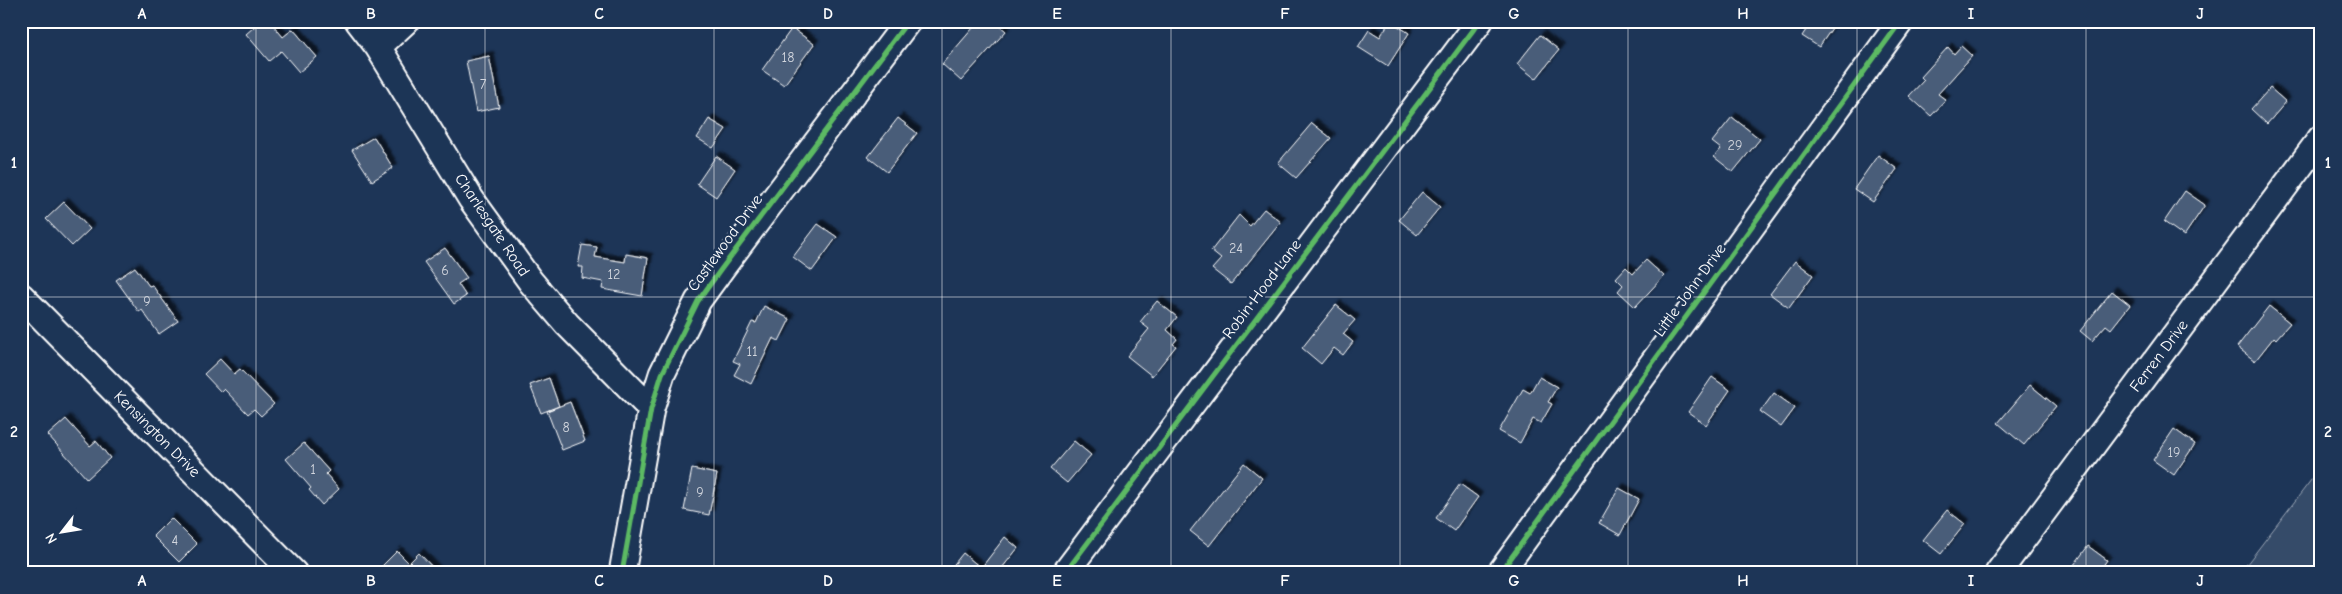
<svg xmlns="http://www.w3.org/2000/svg" width="2342" height="594" viewBox="0 0 2342 594" font-family="'Comic Neue',sans-serif">
  <style>
    .green { fill: #364b69; stroke: #9aa5b4 }
    .building { fill: #4a5d79; stroke: #fff; filter: url(#shadow) }
    .lines { fill: none; stroke-linecap: round; stroke-linejoin: round }
    .minor-casing { stroke: #fff; stroke-width: 29 }
    .minor { stroke: #1d3557; stroke-width: 25 }
    .cycleway-casing { stroke: #1d3557; stroke-width: 8 }
    .cycleway { stroke: #5cba63; stroke-width: 5 }
    .grid { fill: none; stroke: #fff; stroke-width: 1; stroke-opacity: 0.55 }
    .labels { text-anchor: middle; dominant-baseline: central; stroke-width: 5; stroke-linejoin: round; paint-order: stroke }
    .number-label { font-size: 14px; fill: #d2d6de }
    .street-label { font-size: 16px; fill: #fff; stroke: #1d3557 }
    .neatline { fill: none; stroke: #fff; stroke-width: 2 }
    .grid-label { font-size: 16px; text-anchor: middle; font-weight: bold; fill: #fff }
  </style>
  <defs>
    <filter id="shadow"><feDropShadow dx="4.5" dy="-4.5" stdDeviation="1" flood-color="#0009"/></filter>
  </defs>
  <rect width="100%" height="100%" fill="#1d3557"/>
  <filter id="ink" filterUnits="userSpaceOnUse"><feTurbulence type="fractalNoise" baseFrequency=".02" numOctaves="2"/><feDisplacementMap in="SourceGraphic" scale="10" xChannelSelector="R" yChannelSelector="G"/><feConvolveMatrix kernelMatrix="1 2 1 2 8 2 1 2 1" color-interpolation-filters="sRGB"/></filter>
  <g filter="url(#ink)">
    <path class="green" d="M 2321,467 L 2321,573 L 2240,573 Z"/>
    <path class="building" d="M 261,21 L 270,21 L 283,37 L 293,29 L 317,57 L 299,72 L 281,51 L 269,61 L 246,34 Z
      M 979,21 L 994,21 L 1006,31 L 961,81 L 942,64 Z
      M 1390,21 L 1409,33 L 1388,66 L 1358,47 L 1369,30 L 1380,37 Z
      M 1812,21 L 1837,21 L 1819,47 L 1802,36 Z
      M 792,28 L 814,44 L 784,85 L 762,70 Z
      M 1540,35 L 1559,50 L 1536,79 L 1517,64 Z
      M 1961,46 L 1972,56 L 1938,94 L 1946,100 L 1931,116 L 1909,96 L 1924,80 L 1921,77 L 1948,47 L 1954,54 Z
      M 489,56 L 499,107 L 476,112 L 466,61 Z
      M 2270,88 L 2286,102 L 2267,124 L 2251,109 Z
      M 1732,117 L 1760,139 L 1733,172 L 1714,157 L 1721,149 L 1712,142 Z
      M 898,118 L 917,133 L 887,172 L 868,157 Z
      M 709,119 L 726,129 L 713,148 L 697,138 Z
      M 1312,123 L 1331,138 L 1296,178 L 1278,163 Z
      M 374,137 L 393,168 L 372,181 L 352,150 Z
      M 1878,155 L 1897,169 L 1873,202 L 1854,189 Z
      M 716,156 L 735,169 L 716,197 L 697,184 Z
      M 2185,191 L 2205,205 L 2184,236 L 2164,222 Z
      M 1422,192 L 1440,207 L 1417,235 L 1399,220 Z
      M 64,202 L 90,229 L 72,246 L 46,219 Z
      M 1264,209 L 1281,222 L 1231,284 L 1212,269 L 1221,259 L 1211,251 L 1239,215 L 1250,226 Z
      M 818,224 L 837,237 L 812,271 L 793,257 Z
      M 582,245 L 597,247 L 595,257 L 625,262 L 626,254 L 648,258 L 642,296 L 602,289 L 603,282 L 582,278 L 583,267 L 578,267 Z
      M 445,248 L 467,278 L 458,284 L 466,296 L 454,304 L 424,262 Z
      M 1646,260 L 1664,276 L 1635,307 L 1618,291 L 1623,285 L 1616,278 L 1626,267 L 1633,274 Z
      M 1795,261 L 1813,275 L 1789,308 L 1770,294 Z
      M 135,267 L 149,286 L 152,285 L 178,321 L 159,334 L 142,310 L 139,312 L 116,280 Z
      M 2112,291 L 2130,305 L 2111,329 L 2106,325 L 2092,341 L 2080,331 Z
      M 1157,301 L 1177,317 L 1167,330 L 1177,339 L 1173,344 L 1176,346 L 1152,376 L 1127,356 L 1149,329 L 1140,322 Z
      M 1336,305 L 1355,320 L 1343,334 L 1353,342 L 1343,355 L 1334,348 L 1321,364 L 1302,348 Z
      M 764,306 L 790,319 L 779,341 L 773,338 L 751,384 L 734,375 L 740,364 L 733,361 L 752,322 L 756,323 Z
      M 2269,306 L 2290,323 L 2276,339 L 2274,337 L 2255,361 L 2237,347 Z
      M 220,359 L 234,374 L 240,369 L 274,404 L 261,416 L 254,409 L 248,414 L 224,389 L 221,392 L 204,374 Z
      M 1539,377 L 1557,387 L 1548,402 L 1552,404 L 1541,423 L 1533,419 L 1520,443 L 1499,431 L 1523,389 L 1530,393 Z
      M 1712,377 L 1730,390 L 1706,425 L 1688,412 Z
      M 549,378 L 559,406 L 541,413 L 530,385 Z
      M 2030,385 L 2056,406 L 2024,445 L 1998,423 Z
      M 1774,393 L 1795,408 L 1781,427 L 1760,412 Z
      M 570,402 L 585,441 L 562,450 L 547,411 Z
      M 66,419 L 90,446 L 96,441 L 110,458 L 87,479 L 48,435 Z
      M 2174,429 L 2195,444 L 2174,475 L 2153,460 Z
      M 1074,441 L 1091,455 L 1067,483 L 1050,469 Z
      M 304,443 L 329,471 L 326,474 L 339,489 L 322,505 L 309,490 L 311,488 L 286,459 Z
      M 1244,463 L 1262,478 L 1209,546 L 1190,531 Z
      M 692,469 L 717,474 L 709,515 L 684,510 Z
      M 1460,484 L 1478,497 L 1454,531 L 1436,518 Z
      M 1619,488 L 1639,499 L 1620,535 L 1599,523 Z
      M 1947,510 L 1965,524 L 1941,554 L 1923,540 Z
      M 171,518 L 197,544 L 179,562 L 153,536 Z
      M 1005,537 L 1018,548 L 998,573 L 947,573 L 963,553 L 981,568 Z
      M 2088,546 L 2107,560 L 2098,573 L 2068,573 Z
      M 397,551 L 409,563 L 419,553 L 438,573 L 375,573 Z"/>
    <g class="lines">
      <defs>
        <path id="minor" d="M 358,21 L 378,47 L 471,199 L 531,282 L 567,324 L 651,409
          M 378,47 L 406,21
          M 21,296 L 294,573
          M 622,573 L 651,409 L 662,374 L 698,301 L 722,268 L 908,21
          M 1065,573 L 1480,21
          M 1500,573 L 1901,21
          M 1998,573 L 2321,138"/>
      </defs>
      <use href="#minor" class="minor-casing"/>
      <use href="#minor" class="minor"/>
      <defs>
        <path id="cycleway" d="M 622,573 L 651,409 L 662,374 L 698,301 L 722,268 L 908,21
          M 1065,573 L 1480,21
          M 1500,573 L 1901,21"/>
      </defs>
      <use href="#cycleway" class="cycleway-casing"/>
      <use href="#cycleway" class="cycleway"/>
    </g>
  </g>
  <path class="grid" d="M 256,21 L 256,573M 485,21 L 485,573M 714,21 L 714,573M 942,21 L 942,573M 1171,21 L 1171,573M 1400,21 L 1400,573M 1628,21 L 1628,573M 1857,21 L 1857,573M 2086,21 L 2086,573M 21,297 L 2321,297"/>
  <g class="labels">
    <g class="number-label">
      <text x="788" y="57">18</text>
      <text x="483" y="84">7</text>
      <text x="1735" y="145">29</text>
      <text x="1236" y="248">24</text>
      <text x="445" y="270">6</text>
      <text x="614" y="274">12</text>
      <text x="147" y="301">9</text>
      <text x="752" y="351">11</text>
      <text x="566" y="427">8</text>
      <text x="2174" y="452">19</text>
      <text x="313" y="469">1</text>
      <text x="700" y="492">9</text>
      <text x="175" y="540">4</text>
    </g>
    <g class="street-label">
      <text transform="translate(492 225) rotate(56)">Charlesgate Road</text>
      <text transform="translate(725 243) rotate(-54)">Castlewood Drive</text>
      <text transform="translate(1262 289) rotate(-53)">Robin Hood Lane</text>
      <text transform="translate(1690 290) rotate(-54)">Little John Drive</text>
      <text transform="translate(2159 356) rotate(-53)">Ferren Drive</text>
      <text transform="translate(157 434) rotate(45)">Kensington Drive</text>
    </g>
  </g>
  <rect width="2342" height="594" fill="none" stroke="#1d3557" stroke-width="55"/>
  <g transform="translate(62 532) rotate(239)" stroke="#1d3557" stroke-width="4" paint-order="stroke">
  <path d="M0-4L9 19L0 12L-9 19Z" fill="#ffffff"/>
  <text y="-8" font-size="14" font-weight="bold" text-anchor="middle" fill="#ffffff">N</text>
  </g>
  <rect x="28" y="28" width="2286" height="538" class="neatline"/>
  <g class="grid-label">
    <text x="142" y="19">A</text>
    <text x="371" y="19">B</text>
    <text x="599" y="19">C</text>
    <text x="828" y="19">D</text>
    <text x="1057" y="19">E</text>
    <text x="1285" y="19">F</text>
    <text x="1514" y="19">G</text>
    <text x="1743" y="19">H</text>
    <text x="1971" y="19">I</text>
    <text x="2200" y="19">J</text>
    <text x="14" y="168">1</text>
    <text x="2328" y="168">1</text>
    <text x="14" y="437">2</text>
    <text x="2328" y="437">2</text>
    <text x="142" y="586">A</text>
    <text x="371" y="586">B</text>
    <text x="599" y="586">C</text>
    <text x="828" y="586">D</text>
    <text x="1057" y="586">E</text>
    <text x="1285" y="586">F</text>
    <text x="1514" y="586">G</text>
    <text x="1743" y="586">H</text>
    <text x="1971" y="586">I</text>
    <text x="2200" y="586">J</text>
  </g>
</svg>
